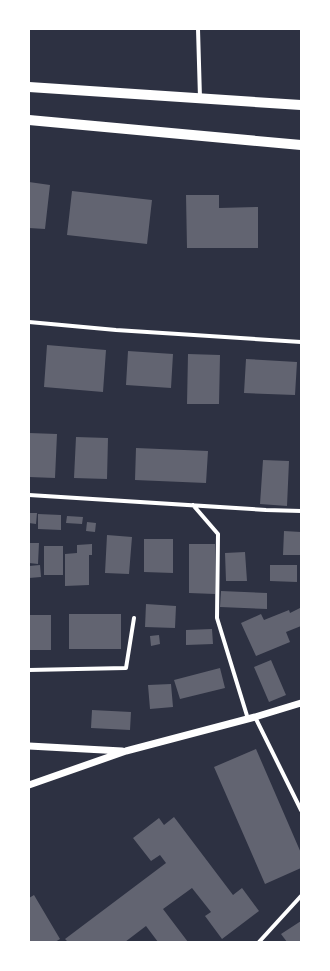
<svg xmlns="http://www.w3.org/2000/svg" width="330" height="971" viewBox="0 0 330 971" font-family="Barlow,sans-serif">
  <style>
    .building { fill: #626471 }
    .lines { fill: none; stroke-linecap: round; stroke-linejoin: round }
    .minor { stroke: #fff; stroke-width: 4 }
    .tertiary { stroke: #fff; stroke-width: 7 }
    .primary { stroke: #fff; stroke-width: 10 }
  </style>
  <rect width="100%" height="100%" fill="#2d3142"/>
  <path class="building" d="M 29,182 L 50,185 L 45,229 L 29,228 Z
    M 72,191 L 152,200 L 147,244 L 67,235 Z
    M 186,195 L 219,195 L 219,208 L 258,207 L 258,248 L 187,248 Z
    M 47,345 L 106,350 L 103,392 L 44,387 Z
    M 128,351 L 173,354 L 171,388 L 126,385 Z
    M 188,354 L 220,355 L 219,404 L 187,404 Z
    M 246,359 L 297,362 L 295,395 L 244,393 Z
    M 29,433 L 57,434 L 55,478 L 29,477 Z
    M 76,437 L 108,438 L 107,479 L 74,478 Z
    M 136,448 L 208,451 L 206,483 L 135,480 Z
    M 263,460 L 289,461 L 287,506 L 260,504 Z
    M 29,513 L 37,513 L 36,524 L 29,523 Z
    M 38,514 L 61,515 L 61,530 L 38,529 Z
    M 67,516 L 83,517 L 82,524 L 66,523 Z
    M 87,522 L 96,523 L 95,532 L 86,531 Z
    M 284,531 L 301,532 L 301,555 L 283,555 Z
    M 107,535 L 132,537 L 129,574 L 105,573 Z
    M 144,539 L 173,539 L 173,573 L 144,572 Z
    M 29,543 L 39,543 L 38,564 L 29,563 Z
    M 92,544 L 92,555 L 89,555 L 89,585 L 65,586 L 65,554 L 77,553 L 77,545 Z
    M 189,544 L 215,544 L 215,594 L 189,593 Z
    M 44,546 L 63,546 L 63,575 L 44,575 Z
    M 245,552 L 247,581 L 226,581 L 225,553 Z
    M 40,565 L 41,577 L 29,578 L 29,566 Z
    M 270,565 L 297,565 L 297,582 L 270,581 Z
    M 221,591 L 267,593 L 267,609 L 220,607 Z
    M 146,604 L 176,606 L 175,628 L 145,627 Z
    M 300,608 L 301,612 L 301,626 L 286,632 L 290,642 L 256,656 L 241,623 L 261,614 L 264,620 L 289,610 L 290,613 Z
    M 69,614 L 121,614 L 121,649 L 69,649 Z
    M 29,615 L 51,615 L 51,650 L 29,650 Z
    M 212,629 L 213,644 L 186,645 L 186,630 Z
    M 159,635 L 160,644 L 151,646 L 150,636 Z
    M 271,660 L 286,695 L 269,702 L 254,667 Z
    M 220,668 L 225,688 L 180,699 L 174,680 Z
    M 171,684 L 173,707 L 150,709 L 148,685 Z
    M 92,710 L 131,712 L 130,730 L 91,728 Z
    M 256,749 L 301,853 L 301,868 L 265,884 L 214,767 Z
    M 174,817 L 233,895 L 242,888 L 259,911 L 222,939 L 205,916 L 211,912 L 192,888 L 163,909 L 188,942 L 158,942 L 146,926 L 125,942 L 68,942 L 65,939 L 166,863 L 160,855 L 151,861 L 133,838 L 159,818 L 164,825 Z
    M 34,895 L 60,939 L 55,942 L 29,942 L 29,898 Z
    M 301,921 L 301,942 L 287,942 L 281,934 Z"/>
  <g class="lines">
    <path class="minor" d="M 198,29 L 200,98
      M 29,322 L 116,330 L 301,342
      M 29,495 L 266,510 L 301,511
      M 193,505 L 218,534 L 217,618 L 248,719
      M 29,670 L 126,668 L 134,618
      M 255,717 L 301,810
      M 259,942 L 301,896"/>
    <path class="tertiary" d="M 29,746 L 122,751
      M 29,785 L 126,751 L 255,717 L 301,703"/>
    <path class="primary" d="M 29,87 L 301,105
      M 29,120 L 301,145"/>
  </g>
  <rect width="330" height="971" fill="none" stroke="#ffffff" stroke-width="60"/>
</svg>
